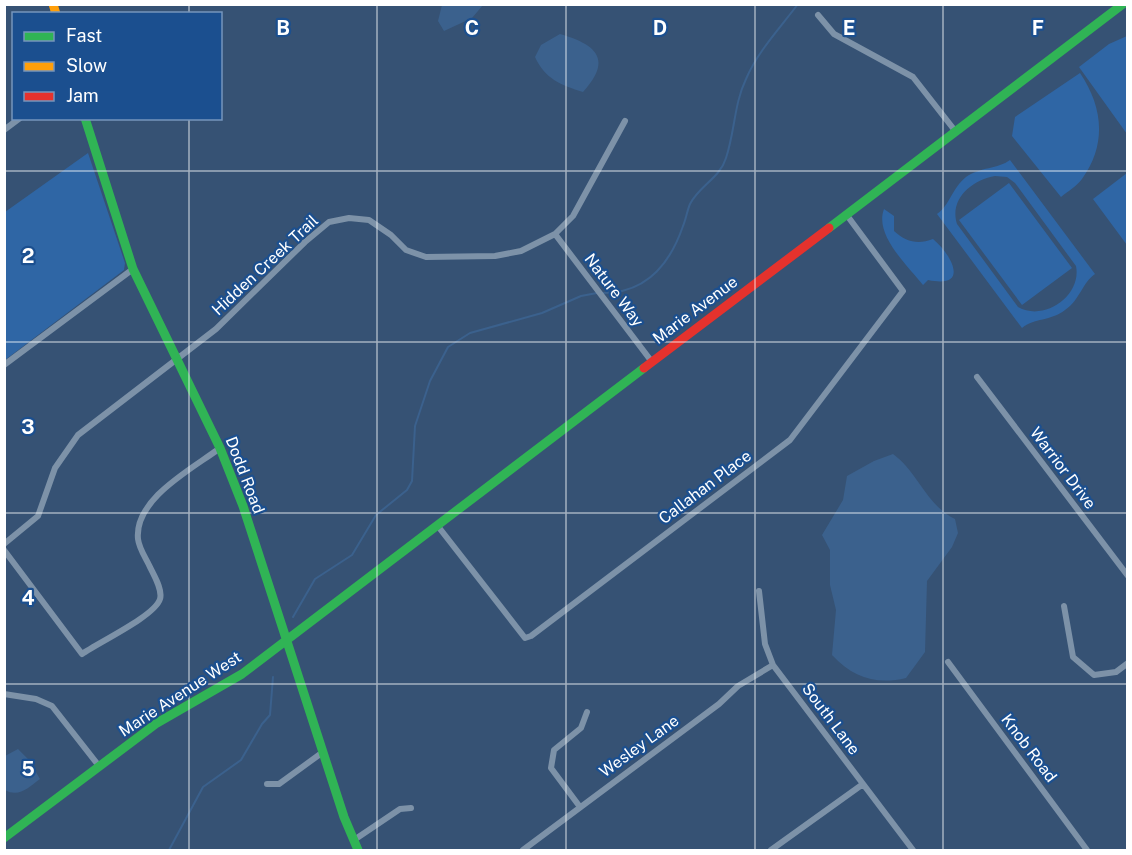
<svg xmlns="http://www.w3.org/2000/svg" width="1132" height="855" viewBox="0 0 1132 855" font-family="'Public Sans',sans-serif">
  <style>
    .green { fill: #2f66a5; fill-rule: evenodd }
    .water { fill: #3b618d }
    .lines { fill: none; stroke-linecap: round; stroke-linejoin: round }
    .stream { stroke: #3b618d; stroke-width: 2 }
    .street { stroke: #7d92a8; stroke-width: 6 }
    .fast { stroke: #30b455; stroke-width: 9 }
    .slow { stroke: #ff9f0a; stroke-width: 9 }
    .jam { stroke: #e5322d; stroke-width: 9 }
    .grid { fill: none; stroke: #fff; stroke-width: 1.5; stroke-opacity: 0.55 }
    .labels { text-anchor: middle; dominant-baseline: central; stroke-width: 4.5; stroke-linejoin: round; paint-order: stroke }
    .street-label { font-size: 16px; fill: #fff; stroke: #1b4f8f }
    .grid-label { font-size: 20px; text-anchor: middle; font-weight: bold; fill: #fff; stroke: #1b4f8f; stroke-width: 4.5; stroke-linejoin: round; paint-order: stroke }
  </style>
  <rect width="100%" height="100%" fill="#365274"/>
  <path class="green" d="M 1127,36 L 1127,134 L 1079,67 L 1109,44 Z
    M 1080,73 C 1103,107 1107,144 1082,179 C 1077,186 1067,192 1061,197 L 1012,136 L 1015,117 Z
    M 88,153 L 125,263 L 124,270 L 5,360 L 5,212 Z
    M 1010,160 L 1095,274 C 1082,283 1080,300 1065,310 C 1051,321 1034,318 1022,328 L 937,214 C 950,205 952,188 966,177 C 980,167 998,169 1010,160 ZM 995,176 L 1007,177 L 1015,183 L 1076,266 C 1082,296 1044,322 1018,307 L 957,224 C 949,199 972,180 995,176 Z
    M 1127,173 L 1127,245 L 1093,199 Z
    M 1009,183 L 1072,268 L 1022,305 L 959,220 Z
    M 884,209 L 894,216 L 894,231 C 906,242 918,245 933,239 C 951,254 971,289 928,280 L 923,285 C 908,266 874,235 884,209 Z"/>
  <path class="water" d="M 442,5 L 442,4 L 483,5 L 472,18 L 444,31 L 438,21 Z
    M 560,34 C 598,45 612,60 583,92 C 561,85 545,79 535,57 L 541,45 Z
    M 893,454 C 918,472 926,505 955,519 L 958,533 L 952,547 L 927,581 L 925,652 L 906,678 C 877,685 853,678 832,655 L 836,610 L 830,585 L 830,550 L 822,535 L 843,500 L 847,476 L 874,461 Z
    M 18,749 L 29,760 L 40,779 C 29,787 19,798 5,790 L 5,756 Z"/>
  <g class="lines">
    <path class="stream" d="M 603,293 C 646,293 670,264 683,226 C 686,219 687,211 690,204 C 699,186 720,178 726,158 C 735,131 734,104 746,79 C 758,51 780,28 798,4
      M 293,617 L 315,579 L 352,555 L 376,515 L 407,490 L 412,481 L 415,426 L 430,381 L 448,347 L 470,333 L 542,313 L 581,296 L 597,293
      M 169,850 L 203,787 L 241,760 L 262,724 L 270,715 L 273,677"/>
    <path class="street" d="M 818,15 L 834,34 L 913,77 L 956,132
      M 4,130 L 20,118
      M 555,234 L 652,362
      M 4,365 L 133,269
      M 977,377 L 1128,576
      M 437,525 L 525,638 L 531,636 L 790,440 L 903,291 L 846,214
      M 4,544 L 38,516 L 55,468 L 78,435 L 216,329 L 305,242 L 329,222 L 349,218 L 369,220 L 391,235 L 406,250 L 426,257 L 495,256 L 521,251 L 555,234 L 573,216 L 625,121
      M 4,550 L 82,654 C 99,642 155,616 160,599 C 163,589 153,574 149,565 C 145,557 139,548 138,539 C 134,499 192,469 220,448
      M 759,591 L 765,644 L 773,665 L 913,850
      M 1064,606 L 1073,657 L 1094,675 L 1116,672 L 1128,663
      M 948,662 L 1087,850
      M 4,694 L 36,699 L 52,706 L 99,766
      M 267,784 L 279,784 L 323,752
      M 580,807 L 551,768 L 554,750 L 581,728 L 587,712
      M 354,840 L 400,809 L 411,808
      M 523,850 L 719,704 L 738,686 L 773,665
      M 771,850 L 863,784"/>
    <path class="fast" d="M 85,118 L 133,269 L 220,448 L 243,506 L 344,817 L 358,850
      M 829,228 L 1123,4
      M 4,838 L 157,723 L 242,674 L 644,368"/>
    <path class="slow" d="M 53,4 L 56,14"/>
    <path class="jam" d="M 644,368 L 829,228"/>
  </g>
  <path class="grid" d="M 189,4 L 189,14M 377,4 L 377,850M 566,4 L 566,850M 755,4 L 755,850M 943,4 L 943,850M 189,118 L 189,850M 4,171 L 1128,171M 4,342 L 1128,342M 4,513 L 1128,513M 4,684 L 1128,684"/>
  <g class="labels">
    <g class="street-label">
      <text transform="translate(265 265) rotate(-43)">Hidden Creek Trail</text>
      <text transform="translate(614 290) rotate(53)">Nature Way</text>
      <text transform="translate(695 310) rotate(-37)">Marie Avenue</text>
      <text transform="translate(1063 468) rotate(53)">Warrior Drive</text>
      <text transform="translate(245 475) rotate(69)">Dodd Road</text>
      <text transform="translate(705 487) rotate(-37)">Callahan Place</text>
      <text transform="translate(180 694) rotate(-33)">Marie Avenue West</text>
      <text transform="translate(831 719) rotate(53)">South Lane</text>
      <text transform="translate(639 746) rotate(-36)">Wesley Lane</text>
      <text transform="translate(1029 748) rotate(53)">Knob Road</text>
    </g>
  </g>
  <g class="grid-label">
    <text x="283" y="35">B</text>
    <text x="472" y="35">C</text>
    <text x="660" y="35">D</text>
    <text x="849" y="35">E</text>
    <text x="1038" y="35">F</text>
    <text x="28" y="263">2</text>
    <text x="28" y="434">3</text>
    <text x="28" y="605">4</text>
    <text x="28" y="776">5</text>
  </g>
  <rect width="1132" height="855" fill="none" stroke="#ffffff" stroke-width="12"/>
  <rect x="12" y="12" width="210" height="108" fill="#1b4f8f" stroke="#7695bc" stroke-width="1.5"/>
  <rect x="24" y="32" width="30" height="9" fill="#30b455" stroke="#7695bc" stroke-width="1.5"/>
  <text x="66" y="42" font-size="18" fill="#ffffff">Fast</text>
  <rect x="24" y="62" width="30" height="9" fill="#ff9f0a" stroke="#7695bc" stroke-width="1.5"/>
  <text x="66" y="72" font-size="18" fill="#ffffff">Slow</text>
  <rect x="24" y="92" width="30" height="9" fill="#e5322d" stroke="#7695bc" stroke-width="1.5"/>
  <text x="66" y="102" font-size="18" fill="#ffffff">Jam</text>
</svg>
